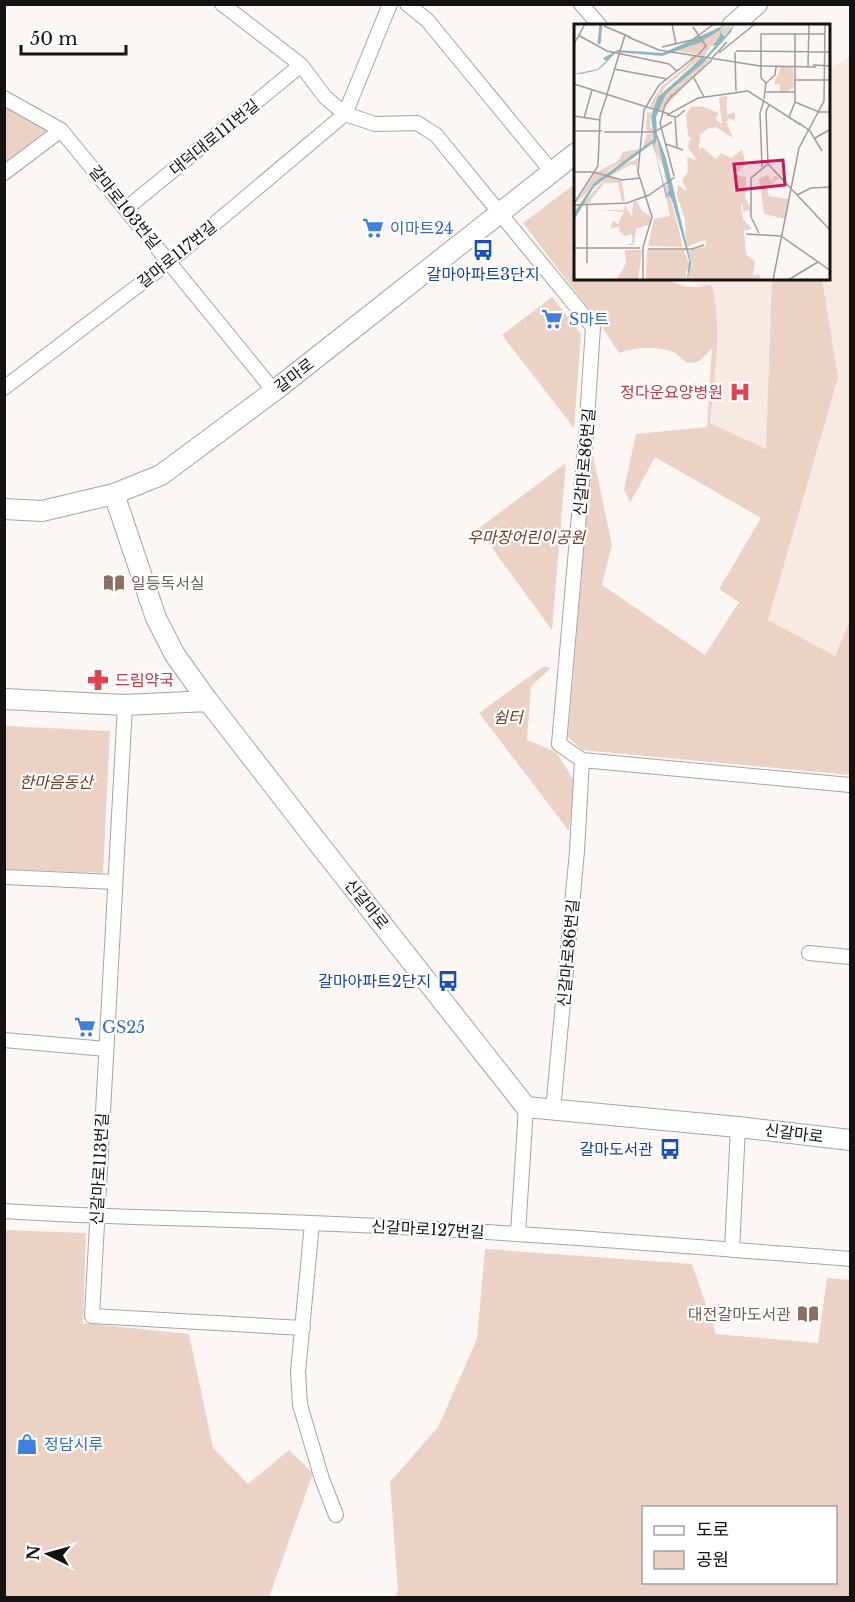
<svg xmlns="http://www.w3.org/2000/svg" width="855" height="1602" viewBox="0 0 855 1602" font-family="'Libre Baskerville','Noto Sans KR',serif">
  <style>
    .built { fill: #f6eae3 }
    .green { fill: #ebd2c4; fill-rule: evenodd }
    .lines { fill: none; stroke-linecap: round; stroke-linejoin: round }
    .street-casing { stroke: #a8a3a0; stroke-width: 16 }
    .secondary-casing { stroke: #a8a3a0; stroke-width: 22 }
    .street { stroke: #fff; stroke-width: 14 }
    .secondary { stroke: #fff; stroke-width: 20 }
    .labels { text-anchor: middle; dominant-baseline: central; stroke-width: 4.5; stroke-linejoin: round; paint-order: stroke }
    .street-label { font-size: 16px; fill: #151312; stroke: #fff }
    .shop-label { font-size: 16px; fill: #366cbe; stroke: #fff; text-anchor: start }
    .transit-label { font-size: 16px; fill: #164399; stroke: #fff; text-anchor: end }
    .health-label { font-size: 16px; fill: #be3a42; stroke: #fff; text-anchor: end }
    .park-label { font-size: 16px; font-style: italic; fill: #6d4024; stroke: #fff }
    .education-label { font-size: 16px; fill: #785e54; stroke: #fff; text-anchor: start }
    .inset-river { fill: none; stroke: #8fb7c2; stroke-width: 3 }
    .inset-road { fill: none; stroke: #a09c9a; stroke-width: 1.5 }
    .view { fill: #c2185b; fill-opacity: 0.15; stroke: #c2185b; stroke-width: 3 }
    .inset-edge { fill: none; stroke: #151312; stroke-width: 3 }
  </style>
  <rect width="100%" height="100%" fill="#fcf7f4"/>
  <path class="built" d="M 850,56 L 850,620 L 835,656 L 768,620 L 838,379 L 822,279 L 830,279 L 830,69 Z
    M 692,279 L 772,279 L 766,449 L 710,423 L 716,362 L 699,289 Z"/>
  <path class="green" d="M 5,105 L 47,130 L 5,163 Z
    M 576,183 L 576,279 L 669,279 C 682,288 697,289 711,284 C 723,321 714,383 710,423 L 766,449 L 772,279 L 822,279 L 838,378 L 768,620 L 835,656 L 850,620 L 850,775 L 582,750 L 568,737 L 592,451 L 612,545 L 602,585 L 705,655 L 739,602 L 719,589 L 761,518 L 655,457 L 630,503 L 624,489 L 636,434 L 707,427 L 712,348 C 706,353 701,364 690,363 C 682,362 678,352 670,351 C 654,346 634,348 619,353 L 600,324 L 523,223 Z
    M 552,297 L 581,334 L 574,428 L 502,335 Z
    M 566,463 L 552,630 L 478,529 Z
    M 544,666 L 551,668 L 531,686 L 527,740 L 556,752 L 575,782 L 569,831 L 479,713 Z
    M 5,726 L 110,731 L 103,873 L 5,869 Z
    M 5,1230 L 86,1233 L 83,1323 L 189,1334 L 213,1448 L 248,1484 L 289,1450 L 313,1473 L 269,1597 L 5,1597 Z
    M 485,1249 L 692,1264 L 716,1334 L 818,1343 L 827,1278 L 850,1280 L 850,1597 L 395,1597 L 398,1591 L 390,1482 L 438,1427 L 477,1339 ZM 644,1508 L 836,1508 L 836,1582 L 644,1582 Z"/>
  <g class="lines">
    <defs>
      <path id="street" d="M 222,4 L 301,65 L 325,97 L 345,114 L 375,124 L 417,123 L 436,135 L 593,327 L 586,435 L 559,744 L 582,760 L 850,785
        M 407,4 L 427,20 L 552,172
        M 581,4 L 600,26
        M 4,98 L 61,130 L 274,391
        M 4,173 L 61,130
        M 127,208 L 301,65
        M 4,388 L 169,262 L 345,114 L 390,4
        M 125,705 L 92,1316 L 303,1328
        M 4,877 L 115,882
        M 809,953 L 850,957
        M 4,1040 L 106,1049
        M 553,1110 L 577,851 L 582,760
        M 4,1211 C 107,1218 210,1218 312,1223 C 492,1230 671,1245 850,1259
        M 312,1223 L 298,1372 L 300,1405 L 322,1479 L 336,1515
        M 518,1233 L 526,1107
        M 732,1250 L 738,1127"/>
      <path id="secondary" d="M 732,26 L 757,4
        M 114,494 L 156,618 L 175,655 L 208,701 L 322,848 L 526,1107 L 738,1127 L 850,1140
        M 4,509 L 42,511 L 114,494 L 161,475 L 274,391 L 576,153
        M 4,699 L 125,705 L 208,701"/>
    </defs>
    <use href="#street" class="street-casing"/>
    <use href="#secondary" class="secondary-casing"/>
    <use href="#street" class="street"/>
    <use href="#secondary" class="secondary"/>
  </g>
  <defs>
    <symbol id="supermarket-bare" viewBox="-9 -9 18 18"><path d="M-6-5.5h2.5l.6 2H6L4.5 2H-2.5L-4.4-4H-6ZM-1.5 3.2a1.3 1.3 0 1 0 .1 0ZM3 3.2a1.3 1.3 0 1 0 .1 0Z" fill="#3f7fe0" stroke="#fff" stroke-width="2.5" paint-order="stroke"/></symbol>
    <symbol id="bus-bare" viewBox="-9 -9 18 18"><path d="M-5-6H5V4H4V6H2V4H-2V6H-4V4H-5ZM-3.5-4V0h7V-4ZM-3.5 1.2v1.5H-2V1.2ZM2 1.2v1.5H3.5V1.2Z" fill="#1a4fb4" stroke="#fff" stroke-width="2.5" paint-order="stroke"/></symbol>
    <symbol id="hospital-bare" viewBox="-9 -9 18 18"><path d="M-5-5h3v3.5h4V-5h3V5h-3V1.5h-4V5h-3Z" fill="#e0444e" stroke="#fff" stroke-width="2.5" paint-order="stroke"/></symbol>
    <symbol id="library-bare" viewBox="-9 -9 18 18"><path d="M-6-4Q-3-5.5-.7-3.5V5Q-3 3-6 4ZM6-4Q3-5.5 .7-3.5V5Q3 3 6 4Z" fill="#8d6e63" stroke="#fff" stroke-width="2.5" paint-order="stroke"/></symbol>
    <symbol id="pharmacy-bare" viewBox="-9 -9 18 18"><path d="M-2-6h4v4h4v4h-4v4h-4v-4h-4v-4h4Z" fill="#e0444e" stroke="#fff" stroke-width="2.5" paint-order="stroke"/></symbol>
    <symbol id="shop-bare" viewBox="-9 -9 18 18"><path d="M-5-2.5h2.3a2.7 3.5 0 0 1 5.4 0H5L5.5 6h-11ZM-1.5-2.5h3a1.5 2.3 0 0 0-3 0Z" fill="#3f7fe0" stroke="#fff" stroke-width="2.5" paint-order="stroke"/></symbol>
  </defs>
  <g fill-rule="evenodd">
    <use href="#supermarket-bare" x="358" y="213" width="30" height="30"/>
    <use href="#bus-bare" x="468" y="235" width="30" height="30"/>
    <use href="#supermarket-bare" x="537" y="304" width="30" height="30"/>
    <use href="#hospital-bare" x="725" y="377" width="30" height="30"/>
    <use href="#library-bare" x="99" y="568" width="30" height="30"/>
    <use href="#pharmacy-bare" x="83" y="665" width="30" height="30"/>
    <use href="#bus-bare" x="433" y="966" width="30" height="30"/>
    <use href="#supermarket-bare" x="70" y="1012" width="30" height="30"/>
    <use href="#bus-bare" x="655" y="1134" width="30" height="30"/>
    <use href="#library-bare" x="793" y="1299" width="30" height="30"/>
    <use href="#shop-bare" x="12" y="1429" width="30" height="30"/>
  </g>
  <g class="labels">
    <g class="street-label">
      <text transform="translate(214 137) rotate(-39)">대덕대로111번길</text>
      <text transform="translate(125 207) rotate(51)">갈마로103번길</text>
      <text transform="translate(177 254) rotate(-39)">갈마로117번길</text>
      <text transform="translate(294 375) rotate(-38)">갈마로</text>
      <text transform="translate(584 462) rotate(-85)">신갈마로86번길</text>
      <text transform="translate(367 904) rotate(51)">신갈마로</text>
      <text transform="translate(568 953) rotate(-85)">신갈마로86번길</text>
      <text transform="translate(794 1133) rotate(7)">신갈마로</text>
      <text transform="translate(99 1169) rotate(-87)">신갈마로113번길</text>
      <text transform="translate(428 1229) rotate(3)">신갈마로127번길</text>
    </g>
    <g class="shop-label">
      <text x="390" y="228">이마트24</text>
      <text x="569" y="319">S마트</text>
      <text x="102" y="1027">GS25</text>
      <text x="44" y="1444">정담시루</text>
    </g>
    <g class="transit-label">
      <text x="483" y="274" text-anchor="middle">갈마아파트3단지</text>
      <text x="431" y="981">갈마아파트2단지</text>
      <text x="653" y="1149">갈마도서관</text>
    </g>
    <g class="health-label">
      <text x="723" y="392">정다운요양병원</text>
      <text x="115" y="680" text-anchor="start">드림약국</text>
    </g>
    <g class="park-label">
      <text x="526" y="537">우마장어린이공원</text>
      <text x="508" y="717">쉼터</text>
      <text x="56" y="782">한마음동산</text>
    </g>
    <g class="education-label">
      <text x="131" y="583">일등독서실</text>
      <text x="791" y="1314" text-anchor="end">대전갈마도서관</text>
    </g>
  </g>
  <g transform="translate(574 24)">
    <rect width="256" height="256" fill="#fcf7f4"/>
    <path d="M 157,0 L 155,8 L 141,17 L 126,38 L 137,35 L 87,87 L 79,84 L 83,76 L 95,63 L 95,67 L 103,62 L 123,37 L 91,63 L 78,85 L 76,81 L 88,62 L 117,38 L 116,33 L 124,30 L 103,27 ZM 207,43 L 219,43 L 220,63 L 213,68 L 206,68 L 206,60 L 200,60 ZM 153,72 L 153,91 L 161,88 L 161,96 L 154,95 L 153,99 L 159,114 L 142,103 L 133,105 L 126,111 L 125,125 L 128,123 L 142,135 L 147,129 L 157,134 L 168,126 L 172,141 L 159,150 L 172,153 L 171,174 L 176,182 L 176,193 L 175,186 L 169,188 L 169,179 L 167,182 L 169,195 L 178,205 L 170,207 L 172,230 L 181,238 L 179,252 L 185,250 L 187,255 L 72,256 L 73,226 L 110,226 L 116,243 L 112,248 L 112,254 L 118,243 L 114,227 L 132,222 L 131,216 L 112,223 L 111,195 L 103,172 L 104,161 L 113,167 L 108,156 L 114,148 L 113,133 L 123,136 L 114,124 L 115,116 L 118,116 L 114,112 L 112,91 L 117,83 L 128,82 L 144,89 L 142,96 L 148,100 L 145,73 ZM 77,88 L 76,103 L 79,105 L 79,89 L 82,88 L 82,110 L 92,148 L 91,159 L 90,145 L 78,122 L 80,115 L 68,127 L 73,110 L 80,110 L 72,106 L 73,89 ZM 65,125 L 61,131 L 38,144 L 2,179 L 21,149 L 44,137 L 49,128 ZM 64,134 L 63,152 L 62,141 L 56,141 L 37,152 L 48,157 L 51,177 L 48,178 L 44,159 L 30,159 L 14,180 L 8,180 L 39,146 ZM 194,151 L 198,158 L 200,152 L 205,153 L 198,160 L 207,159 L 192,161 L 195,172 L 215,175 L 212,195 L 190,190 L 185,155 ZM 93,160 L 109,223 L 74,222 L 80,195 L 96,192 L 90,162 ZM 63,177 L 68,187 L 76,192 L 76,200 L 62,205 L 60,221 L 52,221 L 58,219 L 58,210 L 51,212 L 45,207 L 46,202 L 36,205 L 39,197 L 44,200 L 50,188 L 25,186 L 50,186 L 51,181 L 58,193 L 59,179 ZM 51,226 L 68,226 L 64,256 L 42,256 L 52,240 Z" fill="#ebd2c4"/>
    <path d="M 153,0 L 146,5 L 147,10 L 151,12 L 160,0 L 157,8 L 129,39 L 92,70 L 82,93 L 83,110 L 92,134 L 117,238 L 117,243 L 113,256 L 115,236 L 98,176 L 95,171 L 92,174 L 79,119 L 20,163 L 0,196 L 0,189 L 20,159 L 80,115 L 77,92 L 84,73 L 131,31 L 129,36 L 142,21 L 138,22 L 146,12 L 146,6 L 125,19 L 88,32 L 42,28 L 29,42 L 24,46 L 7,50 L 0,50 L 24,45 L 32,37 L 29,34 L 44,26 L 89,29 ZM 83,114 L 95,167 L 93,172 L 80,123 Z" fill="#8fb7c2" fill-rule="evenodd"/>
    <path class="inset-river" d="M 25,20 L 27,0"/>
    <path class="inset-road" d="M 98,0 L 102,20M 30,2 L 56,13M 119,3 L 132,22 L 124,31M 187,10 L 251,10M 187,10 L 187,54 L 192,59M 4,11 L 33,27 L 95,40 L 103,47M 54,13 L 85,26 L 186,42 L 242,43M 0,20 L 11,0M 88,23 L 118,16 L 140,0M 162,27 L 257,28M 161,28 L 162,67M 145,29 L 181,0M 138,34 L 153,18M 239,41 L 257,42M 234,42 L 235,0M 40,45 L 93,55M 120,54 L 130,73M 221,56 L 257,56M 0,60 L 95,90 L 124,74 L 174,67 L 227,101M 192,68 L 221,68M 33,70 L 51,11M 98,71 L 91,81 L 86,99 L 100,152M 96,74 L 138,36M 190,75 L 192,59 L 201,51 L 202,43M 221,78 L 245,88 L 257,88M 93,91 L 103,93 L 111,86M 0,92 L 26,96M 101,93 L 103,123M 215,93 L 221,78 L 221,10M 10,94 L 18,66M 225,99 L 236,107 L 248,127M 1,107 L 28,107M 30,108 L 80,108 L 98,98M 241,114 L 257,105M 92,120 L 109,126M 194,140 L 257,207M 188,143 L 186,89 L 190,76M 0,148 L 19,148 L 48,156 L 66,154M 223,171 L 237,164 L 257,163M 1,178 L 24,142 L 26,92 L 33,71M 1,181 L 53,179 L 75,171 L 101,153M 185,209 L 177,193 L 177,154 L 194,140 L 192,88 L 195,81M 172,210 L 207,212 L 257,247M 0,224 L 66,224M 74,225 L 118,225 L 130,221M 13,239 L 13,181M 69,256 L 69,223 L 78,193 L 64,148 L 70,86 L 85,61 L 122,32M 199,256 L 225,124 L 250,77 L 251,0M 214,256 L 244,238"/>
    <path class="view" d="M 209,136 L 211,161 L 163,166 L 160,140 Z"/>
    <rect width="256" height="256" class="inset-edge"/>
  </g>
  <rect width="855" height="1602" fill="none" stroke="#151312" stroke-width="12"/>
  <rect x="642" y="1506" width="195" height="78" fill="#ffffff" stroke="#a1a1a0" stroke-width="1.5"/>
  <rect x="654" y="1526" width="30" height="9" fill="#ffffff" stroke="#a1a1a0" stroke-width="1.5"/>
  <text x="696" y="1536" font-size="18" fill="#151312">도로</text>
  <rect x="654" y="1551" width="30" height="18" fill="#ebd2c4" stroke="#a1a1a0" stroke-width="1.5"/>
  <text x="696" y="1566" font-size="18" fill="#151312">공원</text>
  <g transform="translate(48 1554) rotate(275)" stroke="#ffffff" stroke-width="4.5" paint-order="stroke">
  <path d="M0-4.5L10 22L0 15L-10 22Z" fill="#151312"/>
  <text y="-9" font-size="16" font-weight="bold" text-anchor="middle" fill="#151312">N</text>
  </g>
  <path d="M21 45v9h105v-9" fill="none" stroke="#151312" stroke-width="3"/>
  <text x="30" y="45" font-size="18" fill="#151312" stroke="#ffffff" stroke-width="4.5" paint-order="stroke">50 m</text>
</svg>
